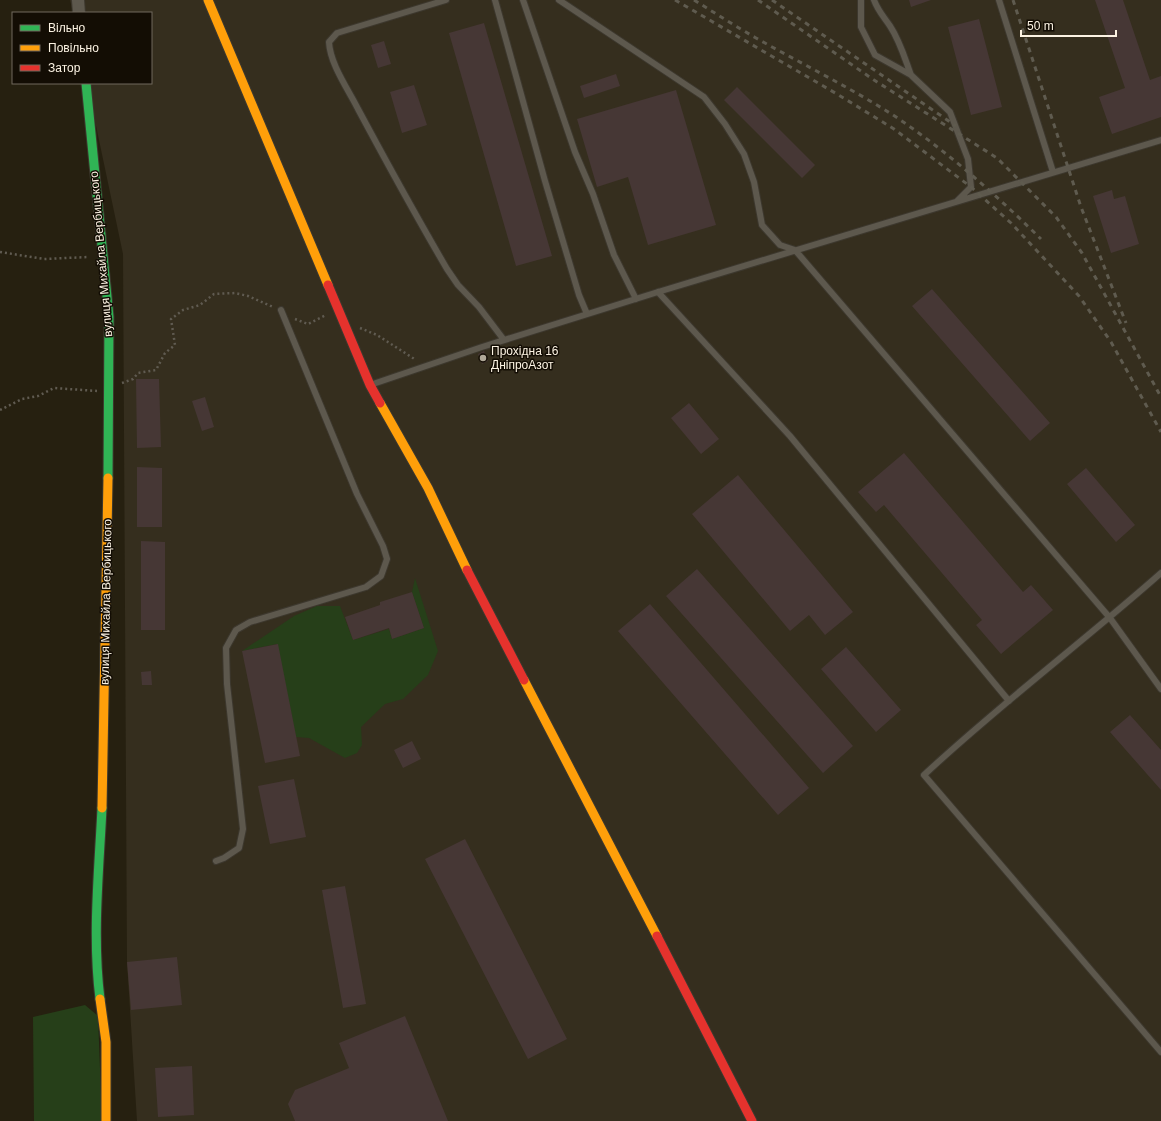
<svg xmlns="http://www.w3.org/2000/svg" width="1161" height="1121" viewBox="0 0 1161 1121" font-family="Helvetica,sans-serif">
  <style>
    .industrial { fill: #352e1e }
    .green { fill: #263f19 }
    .building { fill: #463735 }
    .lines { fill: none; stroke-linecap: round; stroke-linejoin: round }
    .lane-casing { stroke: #3d382e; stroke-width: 8 }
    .street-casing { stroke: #3d382e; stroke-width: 14 }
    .fast-casing { stroke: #3d382e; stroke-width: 11 }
    .slow-casing { stroke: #3d382e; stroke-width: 11 }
    .jam-casing { stroke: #3d382e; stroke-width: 11 }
    .path { stroke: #605b51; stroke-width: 2.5; stroke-dasharray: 2 3; stroke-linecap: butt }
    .lane { stroke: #5d584d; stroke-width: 6 }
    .street { stroke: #5d584d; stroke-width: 12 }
    .fast { stroke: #30b455; stroke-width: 9 }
    .slow { stroke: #ff9f0a; stroke-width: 9 }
    .jam { stroke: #e5322d; stroke-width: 9 }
    .rail { stroke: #5f5b4f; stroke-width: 3; stroke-dasharray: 5 5; stroke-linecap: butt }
    .poi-dot { fill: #b1a999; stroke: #130d04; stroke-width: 1.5 }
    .labels { text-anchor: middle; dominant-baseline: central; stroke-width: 3; stroke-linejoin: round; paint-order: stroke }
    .street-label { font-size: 12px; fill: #fcf3e3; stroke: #130d04 }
    .poi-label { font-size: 12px; fill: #fcf3e3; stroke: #130d04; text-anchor: start }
  </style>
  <rect width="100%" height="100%" fill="#262010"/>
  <path class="industrial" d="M 70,0 L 1161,0 L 1161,1121 L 137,1121 L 127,962 L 123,254 L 87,83 L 151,83 L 151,13 L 73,13 Z"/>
  <path class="green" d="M 415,578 L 438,651 L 428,675 L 403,699 L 385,704 L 361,727 L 362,745 L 357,753 L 345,758 L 309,738 L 296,737 L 277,644 L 242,651 L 294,616 L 317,606 L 340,606 L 353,640 L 389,629 L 392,639 L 424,628 L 412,592 Z
    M 85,1005 L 98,1016 L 102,1121 L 34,1121 L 33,1017 Z"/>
  <path class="building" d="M 909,0 L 931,0 L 911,7 Z
    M 1095,0 L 1123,0 L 1150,80 L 1161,76 L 1161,117 L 1112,134 L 1099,97 L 1125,88 Z
    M 979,19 L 1002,107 L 971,115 L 948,27 Z
    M 484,23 L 552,256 L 516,266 L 449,33 Z
    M 384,41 L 391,64 L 378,68 L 371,45 Z
    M 616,74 L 620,86 L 584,98 L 580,86 Z
    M 414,85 L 427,125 L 402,133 L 390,92 Z
    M 737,87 L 815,165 L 802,178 L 724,100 Z
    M 676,90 L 716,225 L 648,245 L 628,177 L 597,187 L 577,119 Z
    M 1112,190 L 1114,199 L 1125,196 L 1139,244 L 1111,253 L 1093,196 Z
    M 932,289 L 1050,423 L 1030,441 L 912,306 Z
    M 484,351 L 488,361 L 482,364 L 478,354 Z
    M 136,379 L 159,379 L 161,447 L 137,448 Z
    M 205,397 L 214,427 L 202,431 L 192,401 Z
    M 689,403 L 719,439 L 701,454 L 671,418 Z
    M 904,453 L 1023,592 L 1031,585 L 1053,610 L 1001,654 L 976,625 L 982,620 L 884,505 L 876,512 L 858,492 Z
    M 137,467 L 162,468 L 162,527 L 137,527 Z
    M 1086,468 L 1135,525 L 1116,542 L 1067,484 Z
    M 738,475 L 853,612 L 825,635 L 809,615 L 790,631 L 692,514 Z
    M 141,541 L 165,542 L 165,630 L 141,630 Z
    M 697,569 L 853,746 L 823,773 L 666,596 Z
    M 412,592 L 424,628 L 392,639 L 389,628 L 353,640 L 345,617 L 380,605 L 380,602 Z
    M 650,604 L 809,788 L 778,815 L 618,631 Z
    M 278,644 L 300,756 L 265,763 L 242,651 Z
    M 846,647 L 901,710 L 876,732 L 821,669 Z
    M 151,671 L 152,685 L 142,685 L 141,672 Z
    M 1130,715 L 1161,750 L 1161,790 L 1110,732 Z
    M 412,741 L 421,759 L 403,768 L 394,750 Z
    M 294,779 L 306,837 L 270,844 L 258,786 Z
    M 465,839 L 567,1039 L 528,1059 L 425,859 Z
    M 345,886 L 366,1004 L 343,1008 L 322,890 Z
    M 177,957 L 182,1005 L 131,1010 L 127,962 Z
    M 405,1016 L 448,1121 L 295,1121 L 288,1104 L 295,1090 L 349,1068 L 339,1043 Z
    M 192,1066 L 194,1115 L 158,1117 L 155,1068 Z"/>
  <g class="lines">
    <defs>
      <path id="lane" d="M 446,0 L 337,33 L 329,42 C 330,64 348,89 358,109 C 387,163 416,216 447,269 L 458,285 L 479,307 L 504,340
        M 495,0 L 545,181 L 579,295 L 587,314
        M 523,0 L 575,152 L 593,194 L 614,255 L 636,299
        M 559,0 L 704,97 L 725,124 L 744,154 L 754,182 L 762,225 L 780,245 L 795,250 L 1110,618 L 1161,689
        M 861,0 L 861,27 L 875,55 L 911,75 L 950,112 L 968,159 L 971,187 L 957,201
        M 874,0 C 878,11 884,17 890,26 C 900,41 905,59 911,75
        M 999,0 L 1053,172
        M 658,292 L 790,436 L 1009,701
        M 370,385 L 482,347 L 658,292 L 1161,140
        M 1161,573 C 1083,642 1000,704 924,775 L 1161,1052
        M 216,861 L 224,858 L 239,848 L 243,829 L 227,684 L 226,648 L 236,630 L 250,622 L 366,587 L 381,576 L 387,559 L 383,546 L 357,494 L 281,310"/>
      <path id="street" d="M 78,0 L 79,13"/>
      <path id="fast" d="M 86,83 L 109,317 L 108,478
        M 100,999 C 92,936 99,871 102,808"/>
      <path id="slow" d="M 208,0 L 328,285
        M 380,403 L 428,488 L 467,570
        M 524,680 L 657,936
        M 102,808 L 108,478
        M 100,999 L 106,1042 L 106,1121"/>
      <path id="jam" d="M 328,285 L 370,385 L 380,403
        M 467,570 L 524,680
        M 657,936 L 752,1121"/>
    </defs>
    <use href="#lane" class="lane-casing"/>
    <use href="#street" class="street-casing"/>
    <use href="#fast" class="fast-casing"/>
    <use href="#slow" class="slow-casing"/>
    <use href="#jam" class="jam-casing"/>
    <path class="path" d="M 0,252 L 44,259 L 89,257
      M 295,319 L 308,324 L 326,315
      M 360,328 L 377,335 L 416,360
      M 122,383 L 133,379 L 138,373 L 156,370 L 165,353 L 175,345 L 171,319 L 183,310 L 200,305 L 214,294 L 235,293 L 248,296 L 273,307
      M 0,410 L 22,399 L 38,396 L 54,388 L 97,391"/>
    <use href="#lane" class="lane"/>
    <use href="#street" class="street"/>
    <use href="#fast" class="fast"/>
    <use href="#slow" class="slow"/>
    <use href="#jam" class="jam"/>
    <path class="rail" d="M 675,0 L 837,94 L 894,129 L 971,187 L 1011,223 L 1079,296 L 1111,342 L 1161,432
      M 694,0 C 715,13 735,26 756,38 C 802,64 849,87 893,115 C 947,151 995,194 1041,239
      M 758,0 L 874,80 L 997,158 L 1056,217 L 1082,253 L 1161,397
      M 772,0 L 956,126
      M 1013,0 L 1081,207 L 1126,323"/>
  </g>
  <circle class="poi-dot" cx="483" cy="358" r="4"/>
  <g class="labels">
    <g class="street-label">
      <text transform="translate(101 254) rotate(-95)">вулиця Михайла Вербицького</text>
      <text transform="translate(106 602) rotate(-89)">вулиця Михайла Вербицького</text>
    </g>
    <g class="poi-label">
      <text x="491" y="351">Прохідна 16<tspan x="491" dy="14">ДніпроАзот</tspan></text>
    </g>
  </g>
  <rect x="12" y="12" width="140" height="72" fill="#130d04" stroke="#70695d"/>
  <rect x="20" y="25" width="20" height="6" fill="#30b455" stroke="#70695d"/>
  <text x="48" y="32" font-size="12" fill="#fcf3e3">Вільно</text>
  <rect x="20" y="45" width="20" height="6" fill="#ff9f0a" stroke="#70695d"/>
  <text x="48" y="52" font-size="12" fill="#fcf3e3">Повільно</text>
  <rect x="20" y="65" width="20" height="6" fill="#e5322d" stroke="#70695d"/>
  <text x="48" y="72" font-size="12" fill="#fcf3e3">Затор</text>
  <path d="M1021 30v6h95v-6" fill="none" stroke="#fcf3e3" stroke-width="2"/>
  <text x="1027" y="30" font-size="12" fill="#fcf3e3" stroke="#130d04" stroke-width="3" paint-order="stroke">50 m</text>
</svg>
